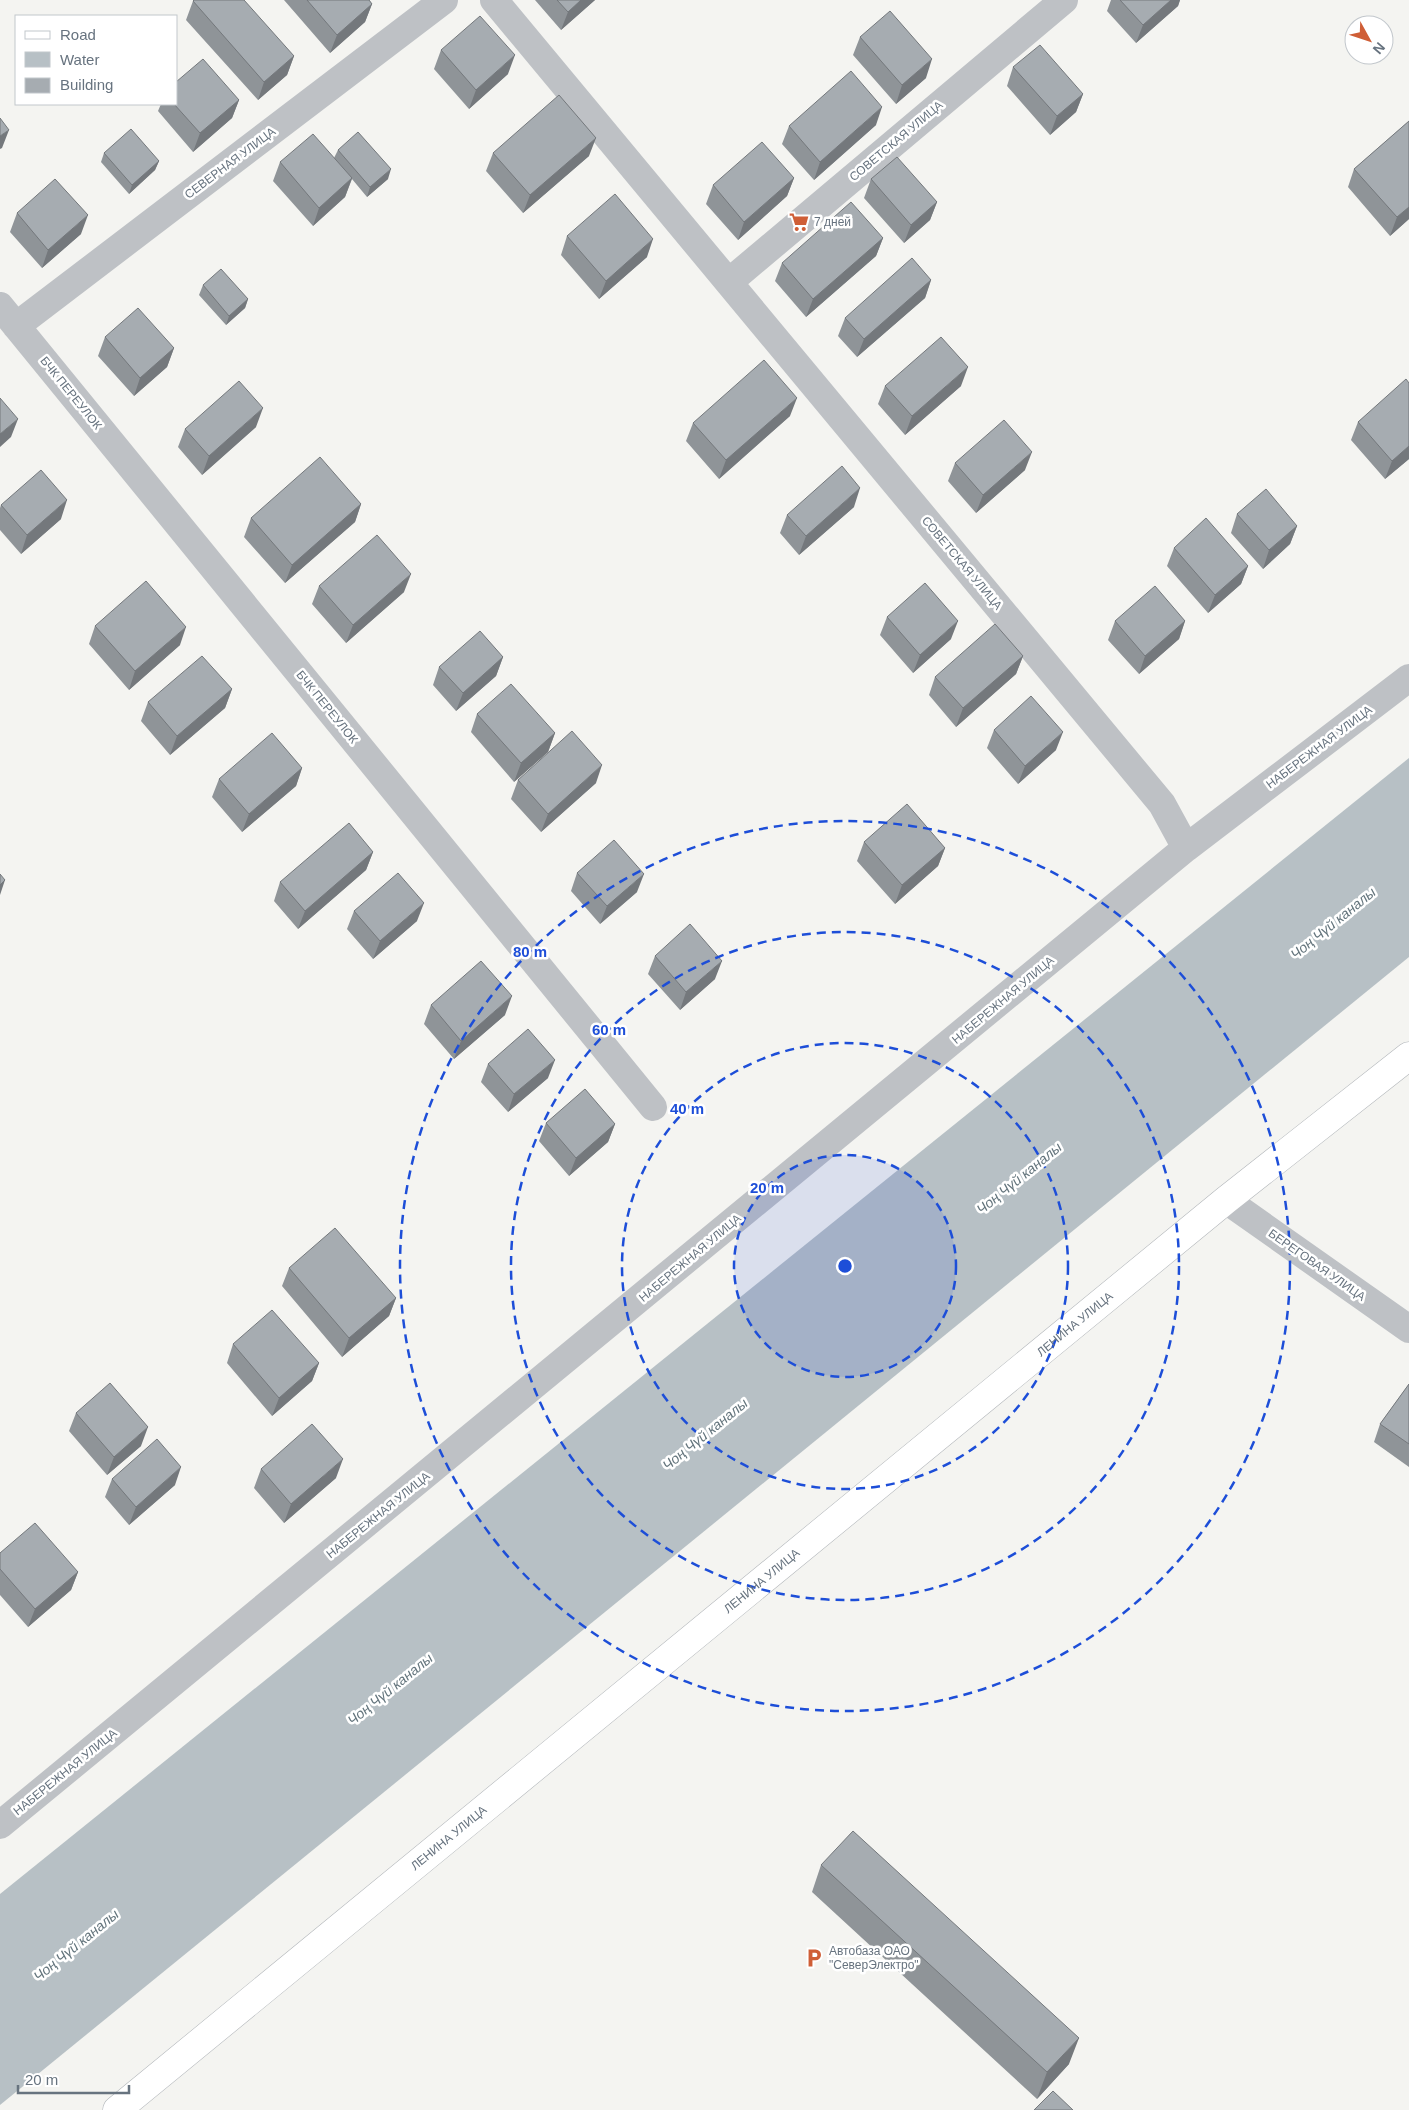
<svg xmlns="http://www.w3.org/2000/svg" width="1409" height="2110" viewBox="0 0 1409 2110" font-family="Helvetica,sans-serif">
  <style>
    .water { fill: #b7c0c5 }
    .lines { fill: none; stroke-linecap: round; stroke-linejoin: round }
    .secondary-casing { stroke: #b1b5b9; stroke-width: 29 }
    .street { stroke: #bec1c5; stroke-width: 28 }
    .secondary { stroke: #fff; stroke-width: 28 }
    .wall { fill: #8f9498 }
    .shaded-wall { fill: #74787c }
    .building { fill: #a6acb1; stroke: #74787c }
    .ring { fill: none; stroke: #1d4ed8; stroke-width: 2.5; stroke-dasharray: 9 6 }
    .labels { text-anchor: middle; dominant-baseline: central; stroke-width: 5; stroke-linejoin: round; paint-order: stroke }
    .street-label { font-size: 12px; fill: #67737f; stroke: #fff }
    .poi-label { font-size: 12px; fill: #67737f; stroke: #fff; text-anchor: start }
    .water-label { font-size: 14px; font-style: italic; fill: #63747c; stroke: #fff }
    .centre { fill: #1d4ed8; stroke: #fff; stroke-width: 2.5 }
    .ring-label { font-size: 15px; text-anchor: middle; font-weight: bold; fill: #1d4ed8; stroke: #fff; stroke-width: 5; stroke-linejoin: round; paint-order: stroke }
  </style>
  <rect width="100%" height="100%" fill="#f4f4f1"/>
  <path class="water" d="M 1409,758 L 1409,957 L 0,2105 L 0,1894 Z"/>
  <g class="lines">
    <defs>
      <g id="secondary">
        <path id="s1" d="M 117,2110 L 1226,1200 L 1409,1056"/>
      </g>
    </defs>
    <use href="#secondary" class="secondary-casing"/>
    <path class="street" d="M 494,0 L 1162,804 L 1186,848
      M 729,282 L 1064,0
      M 0,306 L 653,1107
      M 16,326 L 444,0
      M 1226,1200 L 1409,1329
      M 0,1825 L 1186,848 L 1409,678"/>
    <use href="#secondary" class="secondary"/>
  </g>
  <path class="wall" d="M 284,0 L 369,0 L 372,4 L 365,22 L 330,53 Z
    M 535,0 L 595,0 L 561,30 Z
    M 1111,0 L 1180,0 L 1178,6 L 1136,43 L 1107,11 Z
    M 193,1 L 294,56 L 287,75 L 258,100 L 186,20 Z
    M 860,37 L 926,78 L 896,104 L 853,55 Z
    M 441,50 L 508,74 L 469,109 L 434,69 Z
    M 1013,67 L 1083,94 L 1076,112 L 1050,135 L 1007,86 Z
    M 239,100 L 232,118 L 193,152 L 158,111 L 161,104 L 176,104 Z
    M 1409,121 L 1409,219 L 1390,236 L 1348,187 L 1354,169 Z
    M 876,125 L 814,180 L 782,144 L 789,126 Z
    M 338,150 L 388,179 L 367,197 L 352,179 L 345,197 L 313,226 L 273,181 L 280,162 L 334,158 Z
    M 104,153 L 159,161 L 155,170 L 129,194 L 101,162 Z
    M 493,153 L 589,156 L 523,213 L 486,171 Z
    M 794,178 L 787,196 L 738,240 L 706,204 L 713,185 Z
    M 871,179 L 937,202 L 930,220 L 904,243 L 864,198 Z
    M 17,213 L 81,234 L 42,268 L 10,232 Z
    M 567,236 L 647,257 L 599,299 L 561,255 Z
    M 883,238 L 876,256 L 806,317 L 775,281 L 782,263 Z
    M 931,280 L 925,298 L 857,357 L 838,336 L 845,318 Z
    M 203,285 L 248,299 L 245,308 L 226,325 L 199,295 Z
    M 105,337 L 174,348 L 167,367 L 134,396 L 98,356 Z
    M 1409,383 L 1409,459 L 1385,479 L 1351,440 L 1358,422 Z
    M 885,386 L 961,386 L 905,435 L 878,404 Z
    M 790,416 L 719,479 L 686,441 L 693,423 Z
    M 256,427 L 202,475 L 178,447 L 185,429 Z
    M 955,463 L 1025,470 L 976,513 L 948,481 Z
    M 361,504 L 355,522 L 285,583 L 244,537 L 251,518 Z
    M 1,505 L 61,519 L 21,554 L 0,530 L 0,508 Z
    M 854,507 L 799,555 L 780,533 L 787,515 Z
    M 1237,514 L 1297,526 L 1290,544 L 1263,569 L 1231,533 Z
    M 1174,548 L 1248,566 L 1241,584 L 1208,613 L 1167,566 Z
    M 319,586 L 404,592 L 346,643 L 312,604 Z
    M 887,617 L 951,639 L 913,673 L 880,635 Z
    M 1115,621 L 1185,621 L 1179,639 L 1139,674 L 1108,640 Z
    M 95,626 L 180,645 L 129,690 L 89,644 Z
    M 1023,656 L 1016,674 L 956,727 L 929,695 L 935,677 Z
    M 503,657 L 496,676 L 456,711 L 433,685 L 439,667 Z
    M 232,689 L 225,708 L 170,755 L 141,721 L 148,702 Z
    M 477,714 L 555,733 L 548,752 L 514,782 L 471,732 Z
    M 994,730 L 1056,750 L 1018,784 L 987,748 Z
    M 302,768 L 296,786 L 242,832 L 212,797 L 219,779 Z
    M 518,780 L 596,783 L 541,832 L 511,799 Z
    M 864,842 L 945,848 L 938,866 L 895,904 L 857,861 Z
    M 373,852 L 366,870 L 298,929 L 274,901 L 280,882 Z
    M 577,873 L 637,892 L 600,924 L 571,891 Z
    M 354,911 L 417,921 L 373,959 L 347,929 Z
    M 655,956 L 715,979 L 680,1010 L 648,974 Z
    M 431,1005 L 505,1015 L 454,1059 L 424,1024 Z
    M 488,1064 L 548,1078 L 508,1112 L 481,1082 Z
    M 546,1123 L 615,1124 L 608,1142 L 569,1176 L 539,1141 Z
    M 289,1268 L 396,1298 L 389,1316 L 342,1357 L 282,1286 Z
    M 233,1344 L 319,1363 L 312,1381 L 272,1416 L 227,1363 Z
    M 1409,1384 L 1409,1467 L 1374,1442 L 1380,1424 Z
    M 76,1413 L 141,1446 L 107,1475 L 69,1431 Z
    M 261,1469 L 336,1478 L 284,1523 L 254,1488 Z
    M 112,1479 L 175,1485 L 129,1525 L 105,1497 Z
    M 0,1553 L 78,1572 L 71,1590 L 28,1627 L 0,1595 Z
    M 821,1865 L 1069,2064 L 1037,2099 L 812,1892 Z"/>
  <path class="shaded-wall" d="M 581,0 L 595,0 L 561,30 L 568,12 Z
    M 1171,0 L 1180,0 L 1178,6 L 1136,43 L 1143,25 Z
    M 372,4 L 365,22 L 330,53 L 337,35 Z
    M 515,55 L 508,74 L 469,109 L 476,90 Z
    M 294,56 L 287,75 L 258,100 L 264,82 Z
    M 932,59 L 926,78 L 896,104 L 902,85 Z
    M 1083,94 L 1076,112 L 1050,135 L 1057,116 Z
    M 239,100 L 232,118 L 193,152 L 200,133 Z
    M 882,107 L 876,125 L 814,180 L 820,162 Z
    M 9,130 L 2,148 L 0,149 L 0,136 Z
    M 596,138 L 589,156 L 523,213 L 530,195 Z
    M 159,161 L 155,170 L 129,194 L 132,185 Z
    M 391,169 L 388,179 L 367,197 L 370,187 Z
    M 352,178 L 345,197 L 313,226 L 319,208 Z
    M 794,178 L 787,196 L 738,240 L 744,222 Z
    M 937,202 L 930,220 L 904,243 L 911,225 Z
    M 1409,207 L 1409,219 L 1390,236 L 1397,217 Z
    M 88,215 L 81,234 L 42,268 L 48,250 Z
    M 883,238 L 876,256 L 806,317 L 813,299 Z
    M 653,239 L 647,257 L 599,299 L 606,281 Z
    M 931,280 L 925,298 L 857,357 L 864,339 Z
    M 248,299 L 245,308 L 226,325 L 229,316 Z
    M 174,348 L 167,367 L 134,396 L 140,378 Z
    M 968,367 L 961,386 L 905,435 L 912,416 Z
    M 797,398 L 790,416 L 719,479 L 726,460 Z
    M 263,408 L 256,427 L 202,475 L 209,456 Z
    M 18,419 L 11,437 L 0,447 L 0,434 Z
    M 1409,446 L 1409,459 L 1385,479 L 1392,461 Z
    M 1032,452 L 1025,470 L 976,513 L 983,495 Z
    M 860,488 L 854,507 L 799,555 L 806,536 Z
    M 67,500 L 61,519 L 21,554 L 27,535 Z
    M 361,504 L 355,522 L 285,583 L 292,565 Z
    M 1297,526 L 1290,544 L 1263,569 L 1269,550 Z
    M 1248,566 L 1241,584 L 1208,613 L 1215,595 Z
    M 411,574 L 404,592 L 346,643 L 353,625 Z
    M 958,621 L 951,639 L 913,673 L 920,655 Z
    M 1185,621 L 1179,639 L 1139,674 L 1145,656 Z
    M 186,627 L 180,645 L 129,690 L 135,671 Z
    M 1023,656 L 1016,674 L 956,727 L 963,708 Z
    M 503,657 L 496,676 L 456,711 L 463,693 Z
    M 232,689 L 225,708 L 170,755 L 177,736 Z
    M 1063,732 L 1056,750 L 1018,784 L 1025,766 Z
    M 555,733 L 548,752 L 514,782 L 521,763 Z
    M 602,765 L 596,783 L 541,832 L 548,814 Z
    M 302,768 L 296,786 L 242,832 L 249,814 Z
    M 945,848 L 938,866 L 895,904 L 902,885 Z
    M 373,852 L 366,870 L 298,929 L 305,911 Z
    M 644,874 L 637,892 L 600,924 L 607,906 Z
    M 5,880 L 0,895 L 0,885 Z
    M 424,903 L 417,921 L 373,959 L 380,941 Z
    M 722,961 L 715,979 L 680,1010 L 686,992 Z
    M 512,996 L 505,1015 L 454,1059 L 461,1041 Z
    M 555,1060 L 548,1078 L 508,1112 L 514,1094 Z
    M 615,1124 L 608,1142 L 569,1176 L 576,1158 Z
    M 396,1298 L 389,1316 L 342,1357 L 349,1338 Z
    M 319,1363 L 312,1381 L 272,1416 L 279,1398 Z
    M 148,1427 L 141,1446 L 107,1475 L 114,1457 Z
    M 343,1459 L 336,1478 L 284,1523 L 291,1504 Z
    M 181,1467 L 175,1485 L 129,1525 L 136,1507 Z
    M 78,1572 L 71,1590 L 28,1627 L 35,1609 Z
    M 1079,2038 L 1069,2064 L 1037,2099 L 1047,2072 Z"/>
  <path class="building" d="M 194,0 L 244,0 L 294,56 L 264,82 L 193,1 Z
    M 307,0 L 369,0 L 372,4 L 337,35 Z
    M 557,0 L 581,0 L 568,12 Z
    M 1120,0 L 1171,0 L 1143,25 Z
    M 890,11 L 932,59 L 902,85 L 860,37 Z
    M 480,16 L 515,55 L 476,90 L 441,50 Z
    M 1040,45 L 1083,94 L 1057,116 L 1013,67 Z
    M 203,59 L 239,100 L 200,133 L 174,104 L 176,104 L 176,82 Z
    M 851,71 L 882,107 L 820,162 L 789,126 Z
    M 559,95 L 596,138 L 530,195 L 493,153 Z
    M 0,118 L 9,130 L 0,136 Z
    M 1409,121 L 1409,207 L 1397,217 L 1354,169 Z
    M 131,129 L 159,161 L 132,185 L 104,153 Z
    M 358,132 L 391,169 L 370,187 L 338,150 Z
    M 313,134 L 352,178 L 319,208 L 280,162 Z
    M 762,142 L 794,178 L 744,222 L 713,185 Z
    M 897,157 L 937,202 L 911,225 L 871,179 Z
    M 55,179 L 88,215 L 48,250 L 17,213 Z
    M 615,194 L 653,239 L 606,281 L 567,236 Z
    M 851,202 L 883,238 L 813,299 L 782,263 Z
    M 912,258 L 931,280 L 864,339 L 845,318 Z
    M 221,269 L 248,299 L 229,316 L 203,285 Z
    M 138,308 L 174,348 L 140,378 L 105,337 Z
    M 941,337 L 968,367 L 912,416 L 885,386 Z
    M 764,360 L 797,398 L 726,460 L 693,423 Z
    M 1406,379 L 1409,383 L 1409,446 L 1392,461 L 1358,422 Z
    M 239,381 L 263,408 L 209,456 L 185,429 Z
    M 0,398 L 18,419 L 0,434 Z
    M 1004,420 L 1032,452 L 983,495 L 955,463 Z
    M 320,457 L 361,504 L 292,565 L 251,518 Z
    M 842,466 L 860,488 L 806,536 L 787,515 Z
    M 41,470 L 67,500 L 27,535 L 1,505 Z
    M 1266,489 L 1297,526 L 1269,550 L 1237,514 Z
    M 1206,518 L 1248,566 L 1215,595 L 1174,548 Z
    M 377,535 L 411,574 L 353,625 L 319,586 Z
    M 146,581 L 186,627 L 135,671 L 95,626 Z
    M 925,583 L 958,621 L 920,655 L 887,617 Z
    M 1155,586 L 1185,621 L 1145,656 L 1115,621 Z
    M 995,624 L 1023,656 L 963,708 L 935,677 Z
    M 480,631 L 503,657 L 463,693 L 439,667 Z
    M 202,656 L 232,689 L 177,736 L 148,702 Z
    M 511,684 L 555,733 L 521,763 L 477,714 Z
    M 1031,696 L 1063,732 L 1025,766 L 994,730 Z
    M 572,731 L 602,765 L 548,814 L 518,780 Z
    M 272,733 L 302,768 L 249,814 L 219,779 Z
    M 907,804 L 945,848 L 902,885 L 864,842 Z
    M 349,823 L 373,852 L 305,911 L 280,882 Z
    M 614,840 L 644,874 L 607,906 L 577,873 Z
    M 398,873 L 424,903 L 380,941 L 354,911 Z
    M 0,874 L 5,880 L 0,885 Z
    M 690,924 L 722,961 L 686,992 L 655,956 Z
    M 481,961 L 512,996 L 461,1041 L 431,1005 Z
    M 528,1029 L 555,1060 L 514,1094 L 488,1064 Z
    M 585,1089 L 615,1124 L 576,1158 L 546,1123 Z
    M 335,1228 L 396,1298 L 349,1338 L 289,1268 Z
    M 272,1310 L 319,1363 L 279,1398 L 233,1344 Z
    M 110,1383 L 148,1427 L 114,1457 L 76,1413 Z
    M 1409,1384 L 1409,1444 L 1380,1424 Z
    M 312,1424 L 343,1459 L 291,1504 L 261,1469 Z
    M 157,1439 L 181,1467 L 136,1507 L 112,1479 Z
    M 35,1523 L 78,1572 L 35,1609 L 0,1569 L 0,1553 Z
    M 853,1831 L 1079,2038 L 1047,2072 L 821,1865 Z
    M 1053,2091 L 1073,2110 L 1034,2110 Z"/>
  <circle cx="845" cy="1266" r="111" fill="#1d4ed8" fill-opacity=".12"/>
  <g class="ring">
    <circle cx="845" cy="1266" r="111"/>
    <circle cx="845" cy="1266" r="223"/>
    <circle cx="845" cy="1266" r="334"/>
    <circle cx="845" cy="1266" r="445"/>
  </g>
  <defs>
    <symbol id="supermarket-bare" viewBox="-9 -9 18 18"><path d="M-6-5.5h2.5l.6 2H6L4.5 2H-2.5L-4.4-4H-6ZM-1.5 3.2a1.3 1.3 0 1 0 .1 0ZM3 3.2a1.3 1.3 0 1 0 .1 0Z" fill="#cf5e36" stroke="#fff" stroke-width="2.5" paint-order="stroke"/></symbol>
    <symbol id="parking-bare" viewBox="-9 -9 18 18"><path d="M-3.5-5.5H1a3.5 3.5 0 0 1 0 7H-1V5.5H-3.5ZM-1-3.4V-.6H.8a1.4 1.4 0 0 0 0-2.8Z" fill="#cf5e36" stroke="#fff" stroke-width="2.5" paint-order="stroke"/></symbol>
  </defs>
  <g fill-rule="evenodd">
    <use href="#supermarket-bare" x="785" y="208" width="28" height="28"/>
    <use href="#parking-bare" x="800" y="1944" width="28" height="28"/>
  </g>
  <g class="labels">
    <g class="street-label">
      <text transform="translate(896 141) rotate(-40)">СОВЕТСКАЯ УЛИЦА</text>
      <text transform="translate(230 163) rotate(-37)">СЕВЕРНАЯ УЛИЦА</text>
      <text transform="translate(71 393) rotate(51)">БЧК ПЕРЕУЛОК</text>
      <text transform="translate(962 563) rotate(50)">СОВЕТСКАЯ УЛИЦА</text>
      <text transform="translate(327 707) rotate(51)">БЧК ПЕРЕУЛОК</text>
      <text transform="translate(1319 747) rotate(-37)">НАБЕРЕЖНАЯ УЛИЦА</text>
      <text transform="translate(1003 1000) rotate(-40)">НАБЕРЕЖНАЯ УЛИЦА</text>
      <text transform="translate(690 1258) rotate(-40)">НАБЕРЕЖНАЯ УЛИЦА</text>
      <text transform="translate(1317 1265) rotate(35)">БЕРЕГОВАЯ УЛИЦА</text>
      <text stroke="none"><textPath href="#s1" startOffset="1239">ЛЕНИНА УЛИЦА</textPath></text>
      <text transform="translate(378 1515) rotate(-39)">НАБЕРЕЖНАЯ УЛИЦА</text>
      <text stroke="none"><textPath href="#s1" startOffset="834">ЛЕНИНА УЛИЦА</textPath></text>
      <text transform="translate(65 1772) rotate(-39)">НАБЕРЕЖНАЯ УЛИЦА</text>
      <text stroke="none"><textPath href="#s1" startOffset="429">ЛЕНИНА УЛИЦА</textPath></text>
    </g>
    <g class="poi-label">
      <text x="814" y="222">7 дней</text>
      <text x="829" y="1951">Автобаза ОАО<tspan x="829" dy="14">"СеверЭлектро"</tspan></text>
    </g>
    <g class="water-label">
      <text transform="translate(1333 923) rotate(-39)">Чоң Чүй каналы</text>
      <text transform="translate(1019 1178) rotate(-39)">Чоң Чүй каналы</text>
      <text transform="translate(705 1434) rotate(-39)">Чоң Чүй каналы</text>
      <text transform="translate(390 1689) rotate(-39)">Чоң Чүй каналы</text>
      <text transform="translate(76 1945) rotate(-39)">Чоң Чүй каналы</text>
    </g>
  </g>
  <circle cx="845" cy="1266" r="8" class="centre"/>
  <g class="ring-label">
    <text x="530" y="957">80 m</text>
    <text x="609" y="1035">60 m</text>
    <text x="687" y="1114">40 m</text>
    <text x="767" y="1193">20 m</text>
  </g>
  <rect x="15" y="15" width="162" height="90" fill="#ffffff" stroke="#c2c7cc"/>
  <rect x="25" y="31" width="25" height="8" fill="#ffffff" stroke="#c2c7cc"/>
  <text x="60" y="40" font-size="15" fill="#67737f">Road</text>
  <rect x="25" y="52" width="25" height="15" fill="#b7c0c5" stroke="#c2c7cc"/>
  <text x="60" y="65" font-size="15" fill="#67737f">Water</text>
  <rect x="25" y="78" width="25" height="15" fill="#a6acb1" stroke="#c2c7cc"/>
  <text x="60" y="90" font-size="15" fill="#67737f">Building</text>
  <g transform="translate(1369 40) rotate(130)"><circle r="24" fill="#ffffff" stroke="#c2c7cc"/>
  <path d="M0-4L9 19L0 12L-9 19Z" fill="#cf5e36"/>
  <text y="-8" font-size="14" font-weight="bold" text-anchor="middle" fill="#67737f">N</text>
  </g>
  <path d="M18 2085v8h111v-8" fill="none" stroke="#67737f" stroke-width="2.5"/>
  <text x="25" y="2085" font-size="15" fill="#67737f" stroke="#ffffff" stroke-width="4" paint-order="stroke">20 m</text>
</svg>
